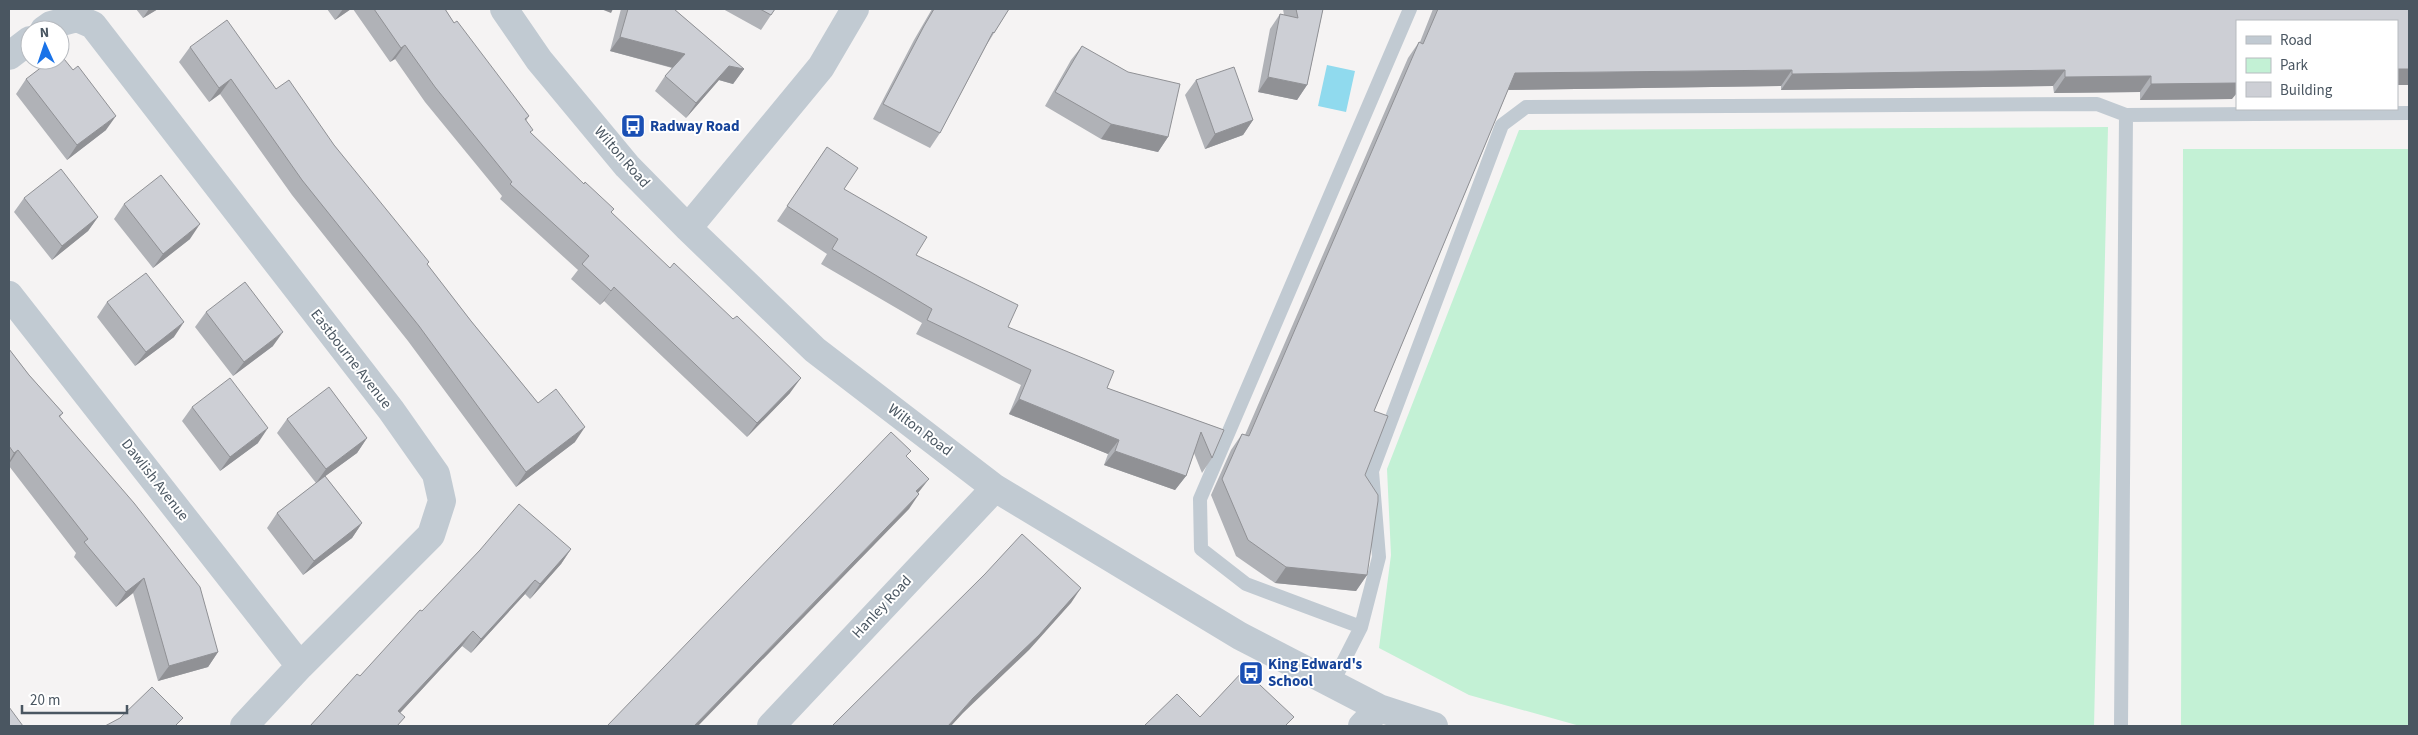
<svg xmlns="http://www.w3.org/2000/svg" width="2418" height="735" viewBox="0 0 2418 735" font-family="'Source Sans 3',sans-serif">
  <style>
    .green { fill: #c3f1d5 }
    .water { fill: #90daee }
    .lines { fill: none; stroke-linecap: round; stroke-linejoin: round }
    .lane { stroke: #c1cad2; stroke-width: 14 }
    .street { stroke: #c1cad2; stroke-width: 28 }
    .wall { fill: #b0b2b7 }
    .shaded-wall { fill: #909195 }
    .building { fill: #cdcfd5; stroke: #909195 }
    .labels { text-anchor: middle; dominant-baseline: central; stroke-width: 4; stroke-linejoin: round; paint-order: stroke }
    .transit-label { font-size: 15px; font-weight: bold; fill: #164399; stroke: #fff; text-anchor: start }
    .street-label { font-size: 15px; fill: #4a5661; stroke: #fff }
  </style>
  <rect width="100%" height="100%" fill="#f5f3f3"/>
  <path class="green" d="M 2108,127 L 2094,726 L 1580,726 L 1469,695 L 1379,648 L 1391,555 L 1387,469 L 1519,130 Z
    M 2183,149 L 2409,149 L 2409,726 L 2181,726 Z"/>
  <path class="water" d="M 1327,65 L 1355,71 L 1346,112 L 1318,106 Z"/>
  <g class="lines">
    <path class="lane" d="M 1410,9 L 1200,499 L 1201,549 L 1246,584 L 1361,627 L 1379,557 L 1372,471 L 1502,125 L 1526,107 L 2097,104 L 2126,115 L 2409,113
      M 1332,684 L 1361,627
      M 2121,726 L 2126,115"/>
    <path class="street" d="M 504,9 L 539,60 L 627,166 L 688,228 L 815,350 L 995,488 L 1240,636 L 1379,708 L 1434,726
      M 44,30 L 51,25 L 77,18 L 93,25 L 391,410 L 436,474 L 442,501 L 431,535 L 300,666 L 244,726
      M 9,56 L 30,40
      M 688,228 L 821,67 L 855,9
      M 9,295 L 300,666
      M 771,726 L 995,488
      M 1362,726 L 1379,708"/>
  </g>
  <path class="wall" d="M 136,9 L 158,9 L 143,18 Z
    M 327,9 L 351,9 L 335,20 Z
    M 353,9 L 445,9 L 454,23 L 529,116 L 526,121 L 531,133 L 611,212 L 790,393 L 747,437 L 604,301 L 600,305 L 571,279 L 578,270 L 500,199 L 502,196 L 425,102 L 395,59 L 390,62 Z
    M 621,9 L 674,9 L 744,69 L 733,84 L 719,80 L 686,118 L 655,91 L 665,76 L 672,68 L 610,51 Z
    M 723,9 L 775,9 L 761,30 Z
    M 932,9 L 1009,9 L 994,33 L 986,46 L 940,133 L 930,148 L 873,119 L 914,40 Z
    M 1283,9 L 1323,9 L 1307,85 L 1297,100 L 1258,92 L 1270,29 L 1280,14 L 1284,15 Z
    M 1433,9 L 2409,9 L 2237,21 L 2232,99 L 2140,100 L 2140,92 L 2054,93 L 2053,86 L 1781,90 L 1781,86 L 1508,90 L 1374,411 L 1365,475 L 1367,575 L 1356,591 L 1275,583 L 1236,556 L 1211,495 L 1231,450 L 1242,434 L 1245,435 L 1408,58 L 1419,42 L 1420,42 Z
    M 1082,46 L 1168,137 L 1158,152 L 1101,139 L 1045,106 L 1071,60 Z
    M 190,47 L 276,89 L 334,145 L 471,321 L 538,403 L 575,442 L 516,487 L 408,341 L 292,195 L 220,94 L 209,102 L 179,62 Z
    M 26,79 L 106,130 L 67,160 L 16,94 Z
    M 1196,80 L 1253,120 L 1243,135 L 1205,149 L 1185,95 Z
    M 827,147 L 844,189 L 916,255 L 1008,327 L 1107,388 L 1224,430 L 1212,458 L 1202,473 L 1194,453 L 1186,476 L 1175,490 L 1104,465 L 1108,454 L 1009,414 L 1021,385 L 916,334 L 922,323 L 821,264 L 827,254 L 777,221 Z
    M 24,198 L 98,217 L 88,231 L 52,260 L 14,212 Z
    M 124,204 L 190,239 L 153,268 L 114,219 Z
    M 107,302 L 174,337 L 135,366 L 97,317 Z
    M 206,312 L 273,346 L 233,376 L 195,327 Z
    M 9,349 L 29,375 L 63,413 L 60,417 L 218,652 L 208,667 L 158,681 L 133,593 L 116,607 L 74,557 L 76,553 L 9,466 Z
    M 192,407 L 258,443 L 220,471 L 182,421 Z
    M 287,419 L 367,438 L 357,453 L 325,476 L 362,523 L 352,538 L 303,575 L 267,528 L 277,513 L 316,483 L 277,433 Z
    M 571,549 L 561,564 L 530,599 L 525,594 L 471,653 L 462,646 L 400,713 L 360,676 L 422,611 Z"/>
  <path class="shaded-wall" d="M 149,9 L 158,9 L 143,18 Z
    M 343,9 L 351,9 L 335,20 Z
    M 601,9 L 613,9 L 611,13 Z
    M 620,37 L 685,54 L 674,68 L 610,51 Z
    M 405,45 L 395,59 L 390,62 L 401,48 Z
    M 729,66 L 744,69 L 733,84 L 719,80 L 686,118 L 696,103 Z
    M 2397,69 L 2409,69 L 2409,85 L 2397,85 Z
    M 1792,70 L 1781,86 L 1503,90 L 1515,73 Z
    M 2065,70 L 2053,86 L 1781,90 L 1792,74 Z
    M 2151,76 L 2140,92 L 2054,93 L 2065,77 Z
    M 1268,77 L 1307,85 L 1297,100 L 1258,92 Z
    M 231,79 L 220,94 L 209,102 L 219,88 Z
    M 2237,81 L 2237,93 L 2232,99 L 2140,100 L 2151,84 Z
    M 116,116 L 106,130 L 67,160 L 77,145 Z
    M 1253,120 L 1243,135 L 1205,149 L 1215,134 Z
    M 1111,124 L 1168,137 L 1158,152 L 1101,139 Z
    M 98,217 L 88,231 L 52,260 L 62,246 Z
    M 200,224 L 190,239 L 153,268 L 163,254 Z
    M 614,287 L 604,301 L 600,305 L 611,291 Z
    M 184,322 L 174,337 L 135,366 L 146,352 Z
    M 283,332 L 273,346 L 233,376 L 244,362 Z
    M 801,378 L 790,393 L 747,437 L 757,423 Z
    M 1019,399 L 1119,440 L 1108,454 L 1009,414 Z
    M 585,427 L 575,442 L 516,487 L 526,472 Z
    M 268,428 L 258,443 L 220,471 L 230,457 Z
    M 367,438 L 357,453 L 316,483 L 326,469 Z
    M 18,450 L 9,464 L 9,462 L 14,453 Z
    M 1115,451 L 1186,476 L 1175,490 L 1104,465 Z
    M 929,479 L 918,493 L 916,491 Z
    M 919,494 L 909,509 L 698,726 L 694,726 Z
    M 362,523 L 352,538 L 303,575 L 314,561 Z
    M 571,549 L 561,564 L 530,599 L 540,584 Z
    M 1286,567 L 1367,575 L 1356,591 L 1275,583 Z
    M 144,578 L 133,593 L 116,607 L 126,592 Z
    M 535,580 L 525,594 L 471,653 L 481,639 Z
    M 1081,588 L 1071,603 L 1029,650 L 963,713 L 951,726 L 948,726 L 973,698 Z
    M 473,631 L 462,646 L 388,726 L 398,711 Z
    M 218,652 L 208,667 L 158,681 L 169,666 Z"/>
  <path class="building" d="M 374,9 L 445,9 L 454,23 L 457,21 L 529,116 L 525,119 L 533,130 L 530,132 L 584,184 L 585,182 L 614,209 L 611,212 L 670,268 L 674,263 L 733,319 L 737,316 L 801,378 L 757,423 L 614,287 L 611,291 L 582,264 L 589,256 L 510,184 L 512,182 L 435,87 L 405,45 L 401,48 Z
    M 628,9 L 674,9 L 744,69 L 729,66 L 696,103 L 665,76 L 685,54 L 620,37 Z
    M 760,9 L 775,9 L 771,15 Z
    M 934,9 L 1009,9 L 994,33 L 993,32 L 940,133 L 883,104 L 924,26 Z
    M 1296,9 L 1323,9 L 1307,85 L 1268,77 L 1280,14 L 1298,18 Z
    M 1438,9 L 2409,9 L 2409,69 L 2397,69 L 2397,21 L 2237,21 L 2237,83 L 2151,84 L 2151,76 L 2065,77 L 2065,70 L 1792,74 L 1792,70 L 1515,73 L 1374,411 L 1388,416 L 1365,475 L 1378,495 L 1378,501 L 1367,575 L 1286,567 L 1248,540 L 1222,479 L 1242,434 L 1249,436 L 1419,42 L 1423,44 Z
    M 227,20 L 276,89 L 289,80 L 334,145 L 429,262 L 427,264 L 471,321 L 538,403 L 556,389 L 585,427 L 526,472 L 419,326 L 302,180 L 231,79 L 219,88 L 190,47 Z
    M 1082,46 L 1128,72 L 1180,84 L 1168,137 L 1111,124 L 1055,92 Z
    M 60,54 L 73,70 L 78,66 L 116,116 L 77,145 L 26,79 L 51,60 L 60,60 Z
    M 1234,67 L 1253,120 L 1215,134 L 1196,80 Z
    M 827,147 L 858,168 L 844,189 L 927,237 L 916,255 L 1018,305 L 1008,327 L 1114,371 L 1107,388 L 1224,430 L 1212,458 L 1201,432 L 1186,476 L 1115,451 L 1119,440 L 1019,399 L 1031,370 L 927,320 L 932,309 L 832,249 L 838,239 L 787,206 Z
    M 61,169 L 98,217 L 62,246 L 24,198 Z
    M 161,175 L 200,224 L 163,254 L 124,204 Z
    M 146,273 L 184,322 L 146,352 L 107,302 Z
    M 245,282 L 283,332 L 244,362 L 206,312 Z
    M 9,349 L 29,375 L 63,413 L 59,416 L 134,503 L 200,587 L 218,652 L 169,666 L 144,578 L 126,592 L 84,542 L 88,539 L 18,450 L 14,453 L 9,446 Z
    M 230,378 L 268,428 L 230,457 L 192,407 Z
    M 329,387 L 367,438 L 326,469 L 287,419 Z
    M 891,432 L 911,451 L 906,456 L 929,479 L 916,491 L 919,494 L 694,726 L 607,726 Z
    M 325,476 L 362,523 L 314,561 L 277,513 Z
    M 519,504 L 571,549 L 540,584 L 535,580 L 481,639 L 473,631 L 398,711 L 405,717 L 397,726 L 310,726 L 357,674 L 360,676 L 420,610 L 422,611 L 480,550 Z
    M 1022,534 L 1081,588 L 1039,635 L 973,698 L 948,726 L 832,726 L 985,574 Z
    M 1244,670 L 1294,717 L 1285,726 L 1144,726 L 1177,694 L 1200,717 Z
    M 152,687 L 183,718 L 175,726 L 105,726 L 120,718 Z
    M 9,707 L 23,726 L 9,726 Z"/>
  <defs>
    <symbol id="bus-square" viewBox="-11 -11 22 22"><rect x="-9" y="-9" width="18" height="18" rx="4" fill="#1a4fb4" stroke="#fff"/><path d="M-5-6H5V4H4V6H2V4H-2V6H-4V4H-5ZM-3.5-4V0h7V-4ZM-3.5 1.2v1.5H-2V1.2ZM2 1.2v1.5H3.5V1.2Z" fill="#fff"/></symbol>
  </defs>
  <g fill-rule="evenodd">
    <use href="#bus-square" x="619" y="112" width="28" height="28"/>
    <use href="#bus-square" x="1237" y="659" width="28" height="28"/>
  </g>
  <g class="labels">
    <g class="transit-label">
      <text x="650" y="126">Radway Road</text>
      <text x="1268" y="664">King Edward's<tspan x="1268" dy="17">School</tspan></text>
    </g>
    <g class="street-label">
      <text transform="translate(622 157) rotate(49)">Wilton Road</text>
      <text transform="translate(351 359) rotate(52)">Eastbourne Avenue</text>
      <text transform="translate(920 430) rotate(37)">Wilton Road</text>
      <text transform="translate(155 480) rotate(52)">Dawlish Avenue</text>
      <text transform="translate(882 607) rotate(-47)">Hanley Road</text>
    </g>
  </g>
  <rect width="2418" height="735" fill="none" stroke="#4a5661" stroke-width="20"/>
  <rect x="2236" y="20" width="162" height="90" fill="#ffffff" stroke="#b7bbc0"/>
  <rect x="2246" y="36" width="25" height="8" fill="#c1cad2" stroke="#b7bbc0"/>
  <text x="2280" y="45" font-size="15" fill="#4a5661">Road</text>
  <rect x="2246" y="58" width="25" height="15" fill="#c3f1d5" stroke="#b7bbc0"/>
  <text x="2280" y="70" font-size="15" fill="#4a5661">Park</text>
  <rect x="2246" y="82" width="25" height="15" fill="#cdcfd5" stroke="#b7bbc0"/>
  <text x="2280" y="95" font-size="15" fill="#4a5661">Building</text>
  <g transform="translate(45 45) rotate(357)"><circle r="24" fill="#ffffff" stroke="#b7bbc0"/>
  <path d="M0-4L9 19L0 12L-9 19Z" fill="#1a73e8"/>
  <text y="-8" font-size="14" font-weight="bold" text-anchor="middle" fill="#4a5661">N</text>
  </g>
  <path d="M22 705v8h105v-8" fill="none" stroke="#4a5661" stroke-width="2.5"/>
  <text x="30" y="705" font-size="15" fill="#4a5661" stroke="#ffffff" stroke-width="4" paint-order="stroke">20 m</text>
</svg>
